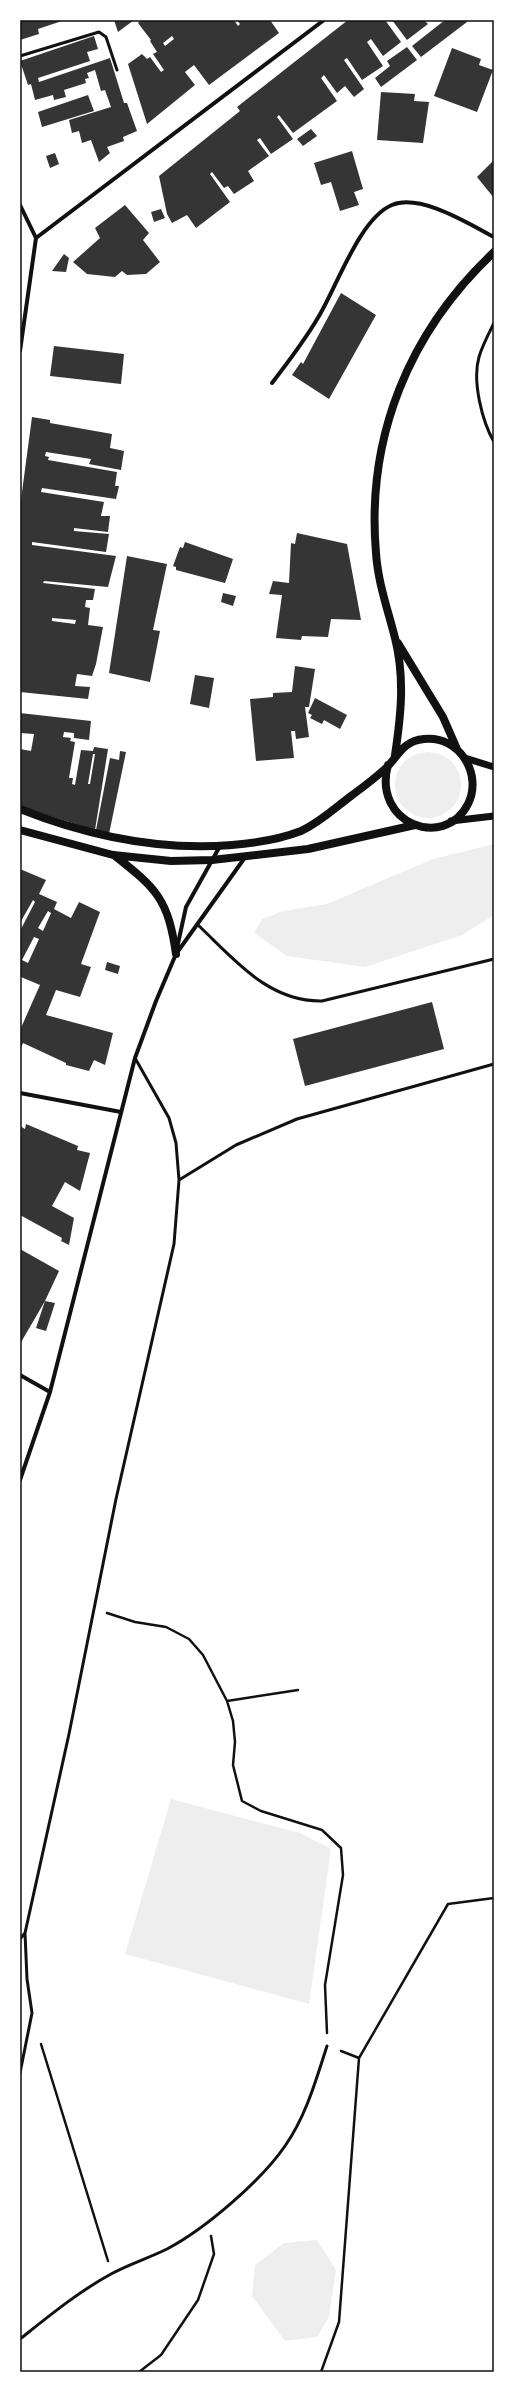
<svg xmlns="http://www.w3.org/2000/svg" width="514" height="2392" viewBox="0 0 514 2392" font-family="'Titillium Web',sans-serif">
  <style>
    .green { fill: #eee }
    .building { fill: #353535; fill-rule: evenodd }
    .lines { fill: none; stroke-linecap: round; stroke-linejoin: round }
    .path { stroke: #111; stroke-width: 2.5 }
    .service { stroke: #111; stroke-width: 3 }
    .minor { stroke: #111; stroke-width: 4 }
    .tertiary { stroke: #111; stroke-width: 7 }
    .secondary { stroke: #111; stroke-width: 8 }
    .neatline { fill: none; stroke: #111; stroke-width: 1.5 }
  </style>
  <rect width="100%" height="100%" fill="#fff"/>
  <path class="green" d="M395 785a33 33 0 1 1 66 0a33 33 0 1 1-66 0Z
    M 494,844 L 494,915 L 462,935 L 365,967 L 287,956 L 254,933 L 262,919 L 283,911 L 327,904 L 433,859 Z
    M 171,1799 L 300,1833 L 331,1849 L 309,2004 L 125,1954 Z
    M 317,2240 L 336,2270 L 329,2317 L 317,2337 L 285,2341 L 252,2296 L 255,2265 L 284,2243 Z"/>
  <path class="building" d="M 20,20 L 65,20 L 38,29 L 39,34 L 20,40 Z
    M 114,20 L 134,20 L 118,32 Z
    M 141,20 L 234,20 L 238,26 L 240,24 L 237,20 L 270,20 L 279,33 L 209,85 L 194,65 L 185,72 L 195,85 L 147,124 L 128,64 L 142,54 L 147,59 L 150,57 L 161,72 L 164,70 L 153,54 L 157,52 L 150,41 L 151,40 L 138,23 ZM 172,36 L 174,39 L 165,46 L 163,43 Z
    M 348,20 L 385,20 L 401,42 L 383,56 L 371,39 L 367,42 L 383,66 L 362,80 L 347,58 L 344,60 L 364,89 L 354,97 L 345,86 L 337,93 L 324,75 L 321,78 L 337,101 L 293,133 L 279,115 L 277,117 L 293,139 L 271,154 L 260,138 L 257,140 L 269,156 L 248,171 L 254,181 L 234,194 L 228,186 L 224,188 L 212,172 L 210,174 L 230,202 L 196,228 L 187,215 L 172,223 L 167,214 L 159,176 L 240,111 L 237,107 Z
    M 392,20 L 424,20 L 428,24 L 407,40 Z
    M 445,20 L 465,20 L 467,22 L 421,57 L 412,46 Z
    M 94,36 L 98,49 L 87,52 L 90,61 L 38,78 L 39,82 L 110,58 L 124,103 L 127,103 L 137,131 L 123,137 L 124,141 L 107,147 L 110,153 L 99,162 L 91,140 L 82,143 L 79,131 L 72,133 L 69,120 L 111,107 L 105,90 L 101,91 L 95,70 L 87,73 L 89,78 L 85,79 L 86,83 L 64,90 L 66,97 L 54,100 L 53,95 L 35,100 L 31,84 L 28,85 L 20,61 Z
    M 407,47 L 417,60 L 381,87 L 375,78 L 390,66 L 387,61 Z
    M 452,48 L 481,59 L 479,65 L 493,70 L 477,112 L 434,96 Z
    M 381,92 L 415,94 L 414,101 L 429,102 L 423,143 L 377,140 Z
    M 88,95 L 94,111 L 42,127 L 38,112 Z
    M 311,129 L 317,136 L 303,146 L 297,139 Z
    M 352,151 L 363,189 L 354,192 L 359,205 L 340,211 L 331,182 L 321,185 L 314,163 Z
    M 55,153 L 59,164 L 50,168 L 46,156 Z
    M 494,160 L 494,198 L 477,177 Z
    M 125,205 L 149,233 L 143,240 L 160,262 L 146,274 L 127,275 L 122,271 L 115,277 L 87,274 L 73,262 L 100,238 L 95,228 Z
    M 161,209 L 165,218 L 154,222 L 151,212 Z
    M 64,254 L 69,258 L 66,272 L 52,271 Z
    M 341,293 L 376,315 L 329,399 L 292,375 L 301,362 L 303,364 Z
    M 54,346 L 124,354 L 121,384 L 50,376 Z
    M 32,417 L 50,420 L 50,423 L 112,434 L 110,448 L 124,451 L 121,470 L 89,464 L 91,459 L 46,452 L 45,456 L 49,457 L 48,460 L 117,472 L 115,486 L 119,486 L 116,499 L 42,488 L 41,492 L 104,502 L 101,516 L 110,516 L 108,532 L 74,528 L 74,531 L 109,534 L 106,552 L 32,542 L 32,545 L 116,556 L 108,587 L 44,581 L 43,583 L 95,589 L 93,600 L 86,600 L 85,607 L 90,608 L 88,625 L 103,627 L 96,664 L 92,676 L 77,674 L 75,686 L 90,687 L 88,699 L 20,692 L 20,507 ZM 52,618 L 76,620 L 75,624 L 52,621 Z
    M 297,533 L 347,544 L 361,620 L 331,619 L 328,637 L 302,636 L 301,640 L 276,638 L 282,595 L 269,594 L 273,581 L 289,583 L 291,543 L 295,544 Z
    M 185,542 L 233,559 L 225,583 L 176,570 L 176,567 L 173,566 L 180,547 L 183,548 Z
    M 127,556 L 167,564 L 153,630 L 160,631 L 150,682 L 109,673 Z
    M 223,593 L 236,596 L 233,606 L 221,602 Z
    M 295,666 L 315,669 L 309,707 L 305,707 L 309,737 L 296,739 L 295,731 L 291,731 L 294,758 L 256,761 L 250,699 L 273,697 L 273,693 L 292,692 Z
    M 195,675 L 214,678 L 209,708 L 190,704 Z
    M 315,698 L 347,715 L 340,729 L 324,720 L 322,724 L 310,718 L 312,715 L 308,713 Z
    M 20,713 L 91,721 L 89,740 L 74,738 L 74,733 L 64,732 L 63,737 L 71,738 L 70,741 L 75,742 L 69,778 L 73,778 L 72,784 L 75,785 L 81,750 L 93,751 L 94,747 L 108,749 L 95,830 L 21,807 L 20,749 L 31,751 L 34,734 L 20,733 ZM 93,754 L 95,754 L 90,784 L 88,784 Z
    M 120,751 L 126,752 L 109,834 L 96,830 L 110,758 L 119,760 Z
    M 20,869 L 46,880 L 39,894 L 57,902 L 54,909 L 71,918 L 79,902 L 100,912 L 81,964 L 91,967 L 80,997 L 56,990 L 46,1015 L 113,1033 L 105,1065 L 94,1060 L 89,1071 L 66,1065 L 66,1063 L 23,1043 L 20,1050 L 20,1030 L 40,985 L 21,977 L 20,980 L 20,931 L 35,902 L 33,900 L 20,923 ZM 48,911 L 51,913 L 43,931 L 38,928 ZM 34,937 L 39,939 L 28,963 L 22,960 Z
    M 107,962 L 120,966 L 118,974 L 105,970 Z
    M 432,1002 L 444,1049 L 305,1086 L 293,1039 Z
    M 26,1124 L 78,1146 L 77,1150 L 90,1153 L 80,1191 L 65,1182 L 52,1206 L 74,1218 L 69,1245 L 61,1241 L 62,1238 L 20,1215 L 20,1126 L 25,1129 Z
    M 20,1249 L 59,1271 L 45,1301 L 55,1303 L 46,1331 L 36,1328 L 45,1301 L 20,1344 Z"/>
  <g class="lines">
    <path class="path" d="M 107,1613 L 135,1622 L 166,1627 L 189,1639 L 203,1655 L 227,1701 L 233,1721 L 235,1742 L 233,1765 L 242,1801 L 261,1811 L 322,1830 L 341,1848 L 343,1875 L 325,1985 L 327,2033
      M 227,1701 L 298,1690
      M 41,2044 L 108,2261
      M 341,2051 L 359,2058
      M 139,2372 L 161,2355 L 198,2300 L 214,2254 L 211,2236
      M 321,2372 L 339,2322 L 359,2058 L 448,1904 L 494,1898"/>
    <path class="service" d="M 20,56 L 99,32 L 106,37 L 117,70
      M 494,323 C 489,333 482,346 479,357 C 472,381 482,421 494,442
      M 198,925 C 234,959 268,1002 322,1001 L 494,959
      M 179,1180 L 236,1145 L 297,1119 L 494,1064
      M 20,1939 L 25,1933
      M 20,2073 L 32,2013 L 27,1979 L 25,1933 L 69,1734 L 116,1499 L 174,1244 L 179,1180 L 176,1143 L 169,1118 L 135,1058
      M 20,2339 C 49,2316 78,2292 111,2274 C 129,2264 149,2258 167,2249 C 205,2229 261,2181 285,2146 C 306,2116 316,2080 327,2046"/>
    <path class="minor" d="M 20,205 L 36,238 L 20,351
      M 36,238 L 324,20
      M 272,383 C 289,361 305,340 319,316 C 337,286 360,218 392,205 C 420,193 469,224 494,237
      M 177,948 L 186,907 L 220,846
      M 20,1093 L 121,1112
      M 20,1375 L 50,1392
      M 20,1480 L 50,1392 L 135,1058 L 156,1001 L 176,954 L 246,856"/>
    <path class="tertiary" d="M 465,758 L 494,767
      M 451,821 L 494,816"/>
    <path class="secondary" d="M 398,643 L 443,717 L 457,749
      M 395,755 C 401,715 405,678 395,638 C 388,610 378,583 376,553 C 366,437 409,332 494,252
      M 20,809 C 88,836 158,851 232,845 C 256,843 278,840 301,831 C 319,823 335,808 351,796 C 363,787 377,777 388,766 C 400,753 404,741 424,739 C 459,735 483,774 468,804 C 444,851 372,823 388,765
      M 20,830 L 113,855 L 171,861 L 212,860 L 308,849 L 415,825
      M 114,855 C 157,889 168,899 176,954"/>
  </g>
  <rect width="514" height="2392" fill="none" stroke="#ffffff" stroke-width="42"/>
  <rect x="21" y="21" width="472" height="2350" class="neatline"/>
</svg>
